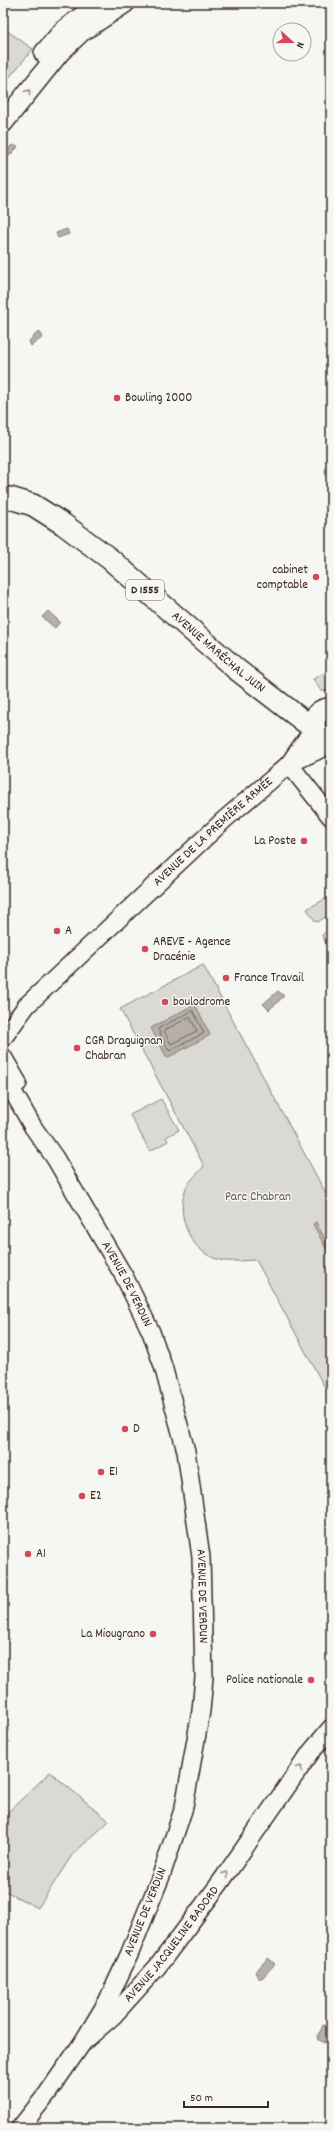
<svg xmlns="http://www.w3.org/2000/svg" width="334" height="2131" viewBox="0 0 334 2131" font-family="Dekko,sans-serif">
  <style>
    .green { fill: #dad9d3; stroke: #8a8278 }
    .water { fill: #b6b0a9; stroke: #857a71 }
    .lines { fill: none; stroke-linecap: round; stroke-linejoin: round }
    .shore { stroke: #6c6056; stroke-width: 1 }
    .tertiary-casing { stroke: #3b2a1e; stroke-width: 20 }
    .secondary-casing { stroke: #3b2a1e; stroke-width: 22 }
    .primary-casing { stroke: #3b2a1e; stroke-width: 24 }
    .tertiary { stroke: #f6f6f2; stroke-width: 17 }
    .secondary { stroke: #f6f6f2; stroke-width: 19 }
    .primary { stroke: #f6f6f2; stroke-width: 21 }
    .oneway { stroke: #989088 }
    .poi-dot { fill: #d1495b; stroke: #f6f6f2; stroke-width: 1.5 }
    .labels { text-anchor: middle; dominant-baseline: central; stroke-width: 3; stroke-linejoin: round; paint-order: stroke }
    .shield { fill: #f6f6f2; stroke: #73675e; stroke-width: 1 }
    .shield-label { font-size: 12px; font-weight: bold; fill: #3b2a1e }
    .poi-label { font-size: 13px; fill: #3b2a1e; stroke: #f6f6f2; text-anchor: start }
    .street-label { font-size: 13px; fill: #3b2a1e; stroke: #f6f6f2 }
    .park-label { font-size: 13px; fill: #63564b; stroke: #f6f6f2 }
  </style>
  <rect width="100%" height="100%" fill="#f6f6f2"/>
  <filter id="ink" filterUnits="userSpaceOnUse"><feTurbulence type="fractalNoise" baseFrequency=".025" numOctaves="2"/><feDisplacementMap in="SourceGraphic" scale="8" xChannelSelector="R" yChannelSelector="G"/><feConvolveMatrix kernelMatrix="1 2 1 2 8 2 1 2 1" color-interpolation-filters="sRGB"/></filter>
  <g filter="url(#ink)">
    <path class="green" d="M 3,28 L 33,49 L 3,85 Z
      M 331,670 L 331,690 L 321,691 L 313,679 Z
      M 325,899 L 331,907 L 331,913 L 318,922 L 315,921 L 307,909 Z
      M 331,929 L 331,954 L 322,935 Z
      M 203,965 L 331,1203 L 331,1399 L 256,1260 C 246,1260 235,1262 225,1261 C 192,1257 174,1217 186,1188 C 190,1179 198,1174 204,1166 L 120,1009 Z
      M 161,1099 L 179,1130 L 166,1137 L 168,1141 L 150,1151 L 130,1115 Z
      M 50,1772 L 109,1821 L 72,1855 L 38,1908 L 3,1890 L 3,1817 Z"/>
    <path class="water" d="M 12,145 L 18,147 L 6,159 L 3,154 Z
      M 67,229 L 69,234 L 58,238 L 56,233 Z
      M 39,331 L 43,337 L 31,346 L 29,341 Z
      M 48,611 L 60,622 L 55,628 L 42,617 Z
      M 278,991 L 284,996 L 269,1010 L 263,1004 Z
      M 195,1004 L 210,1035 L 167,1058 L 151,1028 Z
      M 316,1222 L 331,1250 L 330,1256 L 313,1224 Z
      M 268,1958 L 275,1964 L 262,1978 L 258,1978 L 255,1972 Z
      M 323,2025 L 331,2028 L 324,2043 L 317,2039 Z"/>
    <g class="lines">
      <path class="shore" d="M 193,1011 L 204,1033 L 169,1051 L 158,1029 Z
        M 190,1017 L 197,1031 L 171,1044 L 164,1031 Z"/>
      <defs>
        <g id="tertiary">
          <path d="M 289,764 L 331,817"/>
          <path d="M 289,764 L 314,728"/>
          <path id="s1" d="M 3,1038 L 27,1005 L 225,819 L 272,779 L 289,764 L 329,745 L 331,740"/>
          <path d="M 3,1057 L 18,1083"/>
          <path id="s2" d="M 3,1074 L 33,1127 L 55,1158 L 125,1278 L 151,1332 L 163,1366 L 186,1451 L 201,1557 L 204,1677 L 201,1711 L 184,1807 L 161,1876 L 129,1955 L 107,2002 L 83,2042"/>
          <path id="s3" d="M 20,2128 L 47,2094 L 83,2042 L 113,2016 L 158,1966 L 220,1883 L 311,1752 L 331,1728"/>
        </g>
        <path id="secondary" d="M 44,53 L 63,31 L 99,3
          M 3,123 L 60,52 L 81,32 L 125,3"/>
        <g id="primary">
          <path id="s4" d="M 3,498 L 10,498 L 33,505 L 63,524 L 110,559 L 236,669 L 306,723 L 314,726"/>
          <path d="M 331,709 C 315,708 309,725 319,736 L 331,739"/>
        </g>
      </defs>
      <use href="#tertiary" class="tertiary-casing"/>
      <use href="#secondary" class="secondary-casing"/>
      <use href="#primary" class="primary-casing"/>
      <use href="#tertiary" class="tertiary"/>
      <use href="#secondary" class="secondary"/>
      <use href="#primary" class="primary"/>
    </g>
    <defs><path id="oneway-chevron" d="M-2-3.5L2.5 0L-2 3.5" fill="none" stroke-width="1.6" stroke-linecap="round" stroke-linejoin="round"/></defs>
    <g class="oneway">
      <use href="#oneway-chevron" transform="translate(28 92) rotate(-52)"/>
      <use href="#oneway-chevron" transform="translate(300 1768) rotate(-55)"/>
      <use href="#oneway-chevron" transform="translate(226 1874) rotate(-55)"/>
    </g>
  </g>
  <g class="poi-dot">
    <circle cx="117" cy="398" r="4"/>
    <circle cx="316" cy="577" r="4"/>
    <circle cx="304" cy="841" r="4"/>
    <circle cx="57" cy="931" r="4"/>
    <circle cx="145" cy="949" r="4"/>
    <circle cx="226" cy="978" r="4"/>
    <circle cx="165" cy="1002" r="4"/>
    <circle cx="77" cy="1048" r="4"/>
    <circle cx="125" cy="1429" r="4"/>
    <circle cx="101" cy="1472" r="4"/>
    <circle cx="82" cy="1496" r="4"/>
    <circle cx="28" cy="1554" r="4"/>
    <circle cx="153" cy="1634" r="4"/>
    <circle cx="311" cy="1680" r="4"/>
  </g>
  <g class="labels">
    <rect class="shield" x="126" y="580" width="38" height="20" rx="3"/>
    <g class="shield-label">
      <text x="145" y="590">D 1555</text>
    </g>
    <g class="poi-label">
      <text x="125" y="398">Bowling 2000</text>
      <text x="308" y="570" text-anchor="end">cabinet<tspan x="308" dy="15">comptable</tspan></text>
      <text x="296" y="841" text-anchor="end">La Poste</text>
      <text x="65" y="931">A</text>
      <text x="153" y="942">AREVE - Agence<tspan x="153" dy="15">Dracénie</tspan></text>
      <text x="234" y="978">France Travail</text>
      <text x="173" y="1002">boulodrome</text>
      <text x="85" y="1041">CGR Draguignan<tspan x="85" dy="15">Chabran</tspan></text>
      <text x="133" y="1429">D</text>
      <text x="109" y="1472">E1</text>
      <text x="90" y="1496">E2</text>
      <text x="36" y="1554">A1</text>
      <text x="145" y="1634" text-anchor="end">La Miougrano</text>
      <text x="303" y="1680" text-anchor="end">Police nationale</text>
    </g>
    <g class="street-label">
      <text stroke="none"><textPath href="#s4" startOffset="268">AVENUE MARÉCHAL JUIN</textPath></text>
      <text stroke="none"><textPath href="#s1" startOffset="295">AVENUE DE LA PREMIÈRE ARMÉE</textPath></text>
      <text stroke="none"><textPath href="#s2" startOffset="244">AVENUE DE VERDUN</textPath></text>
      <text stroke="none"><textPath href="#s2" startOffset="568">AVENUE DE VERDUN</textPath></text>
      <text transform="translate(146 1912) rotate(-68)">AVENUE DE VERDUN</text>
      <text stroke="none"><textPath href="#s3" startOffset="239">AVENUE JACQUELINE BADORD</textPath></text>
    </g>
    <g class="park-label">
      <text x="258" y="1197">Parc Chabran</text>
    </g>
  </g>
  <rect width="334" height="2131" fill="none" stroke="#f6f6f2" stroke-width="16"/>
  <rect x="8" y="8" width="318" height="2115" fill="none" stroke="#3b2a1e" stroke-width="1.5" filter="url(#ink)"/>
  <g transform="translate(292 42) rotate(111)"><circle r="19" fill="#f6f6f2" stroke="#aba49d"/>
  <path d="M0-3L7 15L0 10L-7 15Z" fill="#d1495b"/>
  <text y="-6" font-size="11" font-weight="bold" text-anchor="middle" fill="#3b2a1e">N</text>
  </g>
  <path d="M184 2101v6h84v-6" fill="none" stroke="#3b2a1e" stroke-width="2"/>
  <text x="190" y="2101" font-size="12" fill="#3b2a1e" stroke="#f6f6f2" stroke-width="3" paint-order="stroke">50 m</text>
</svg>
